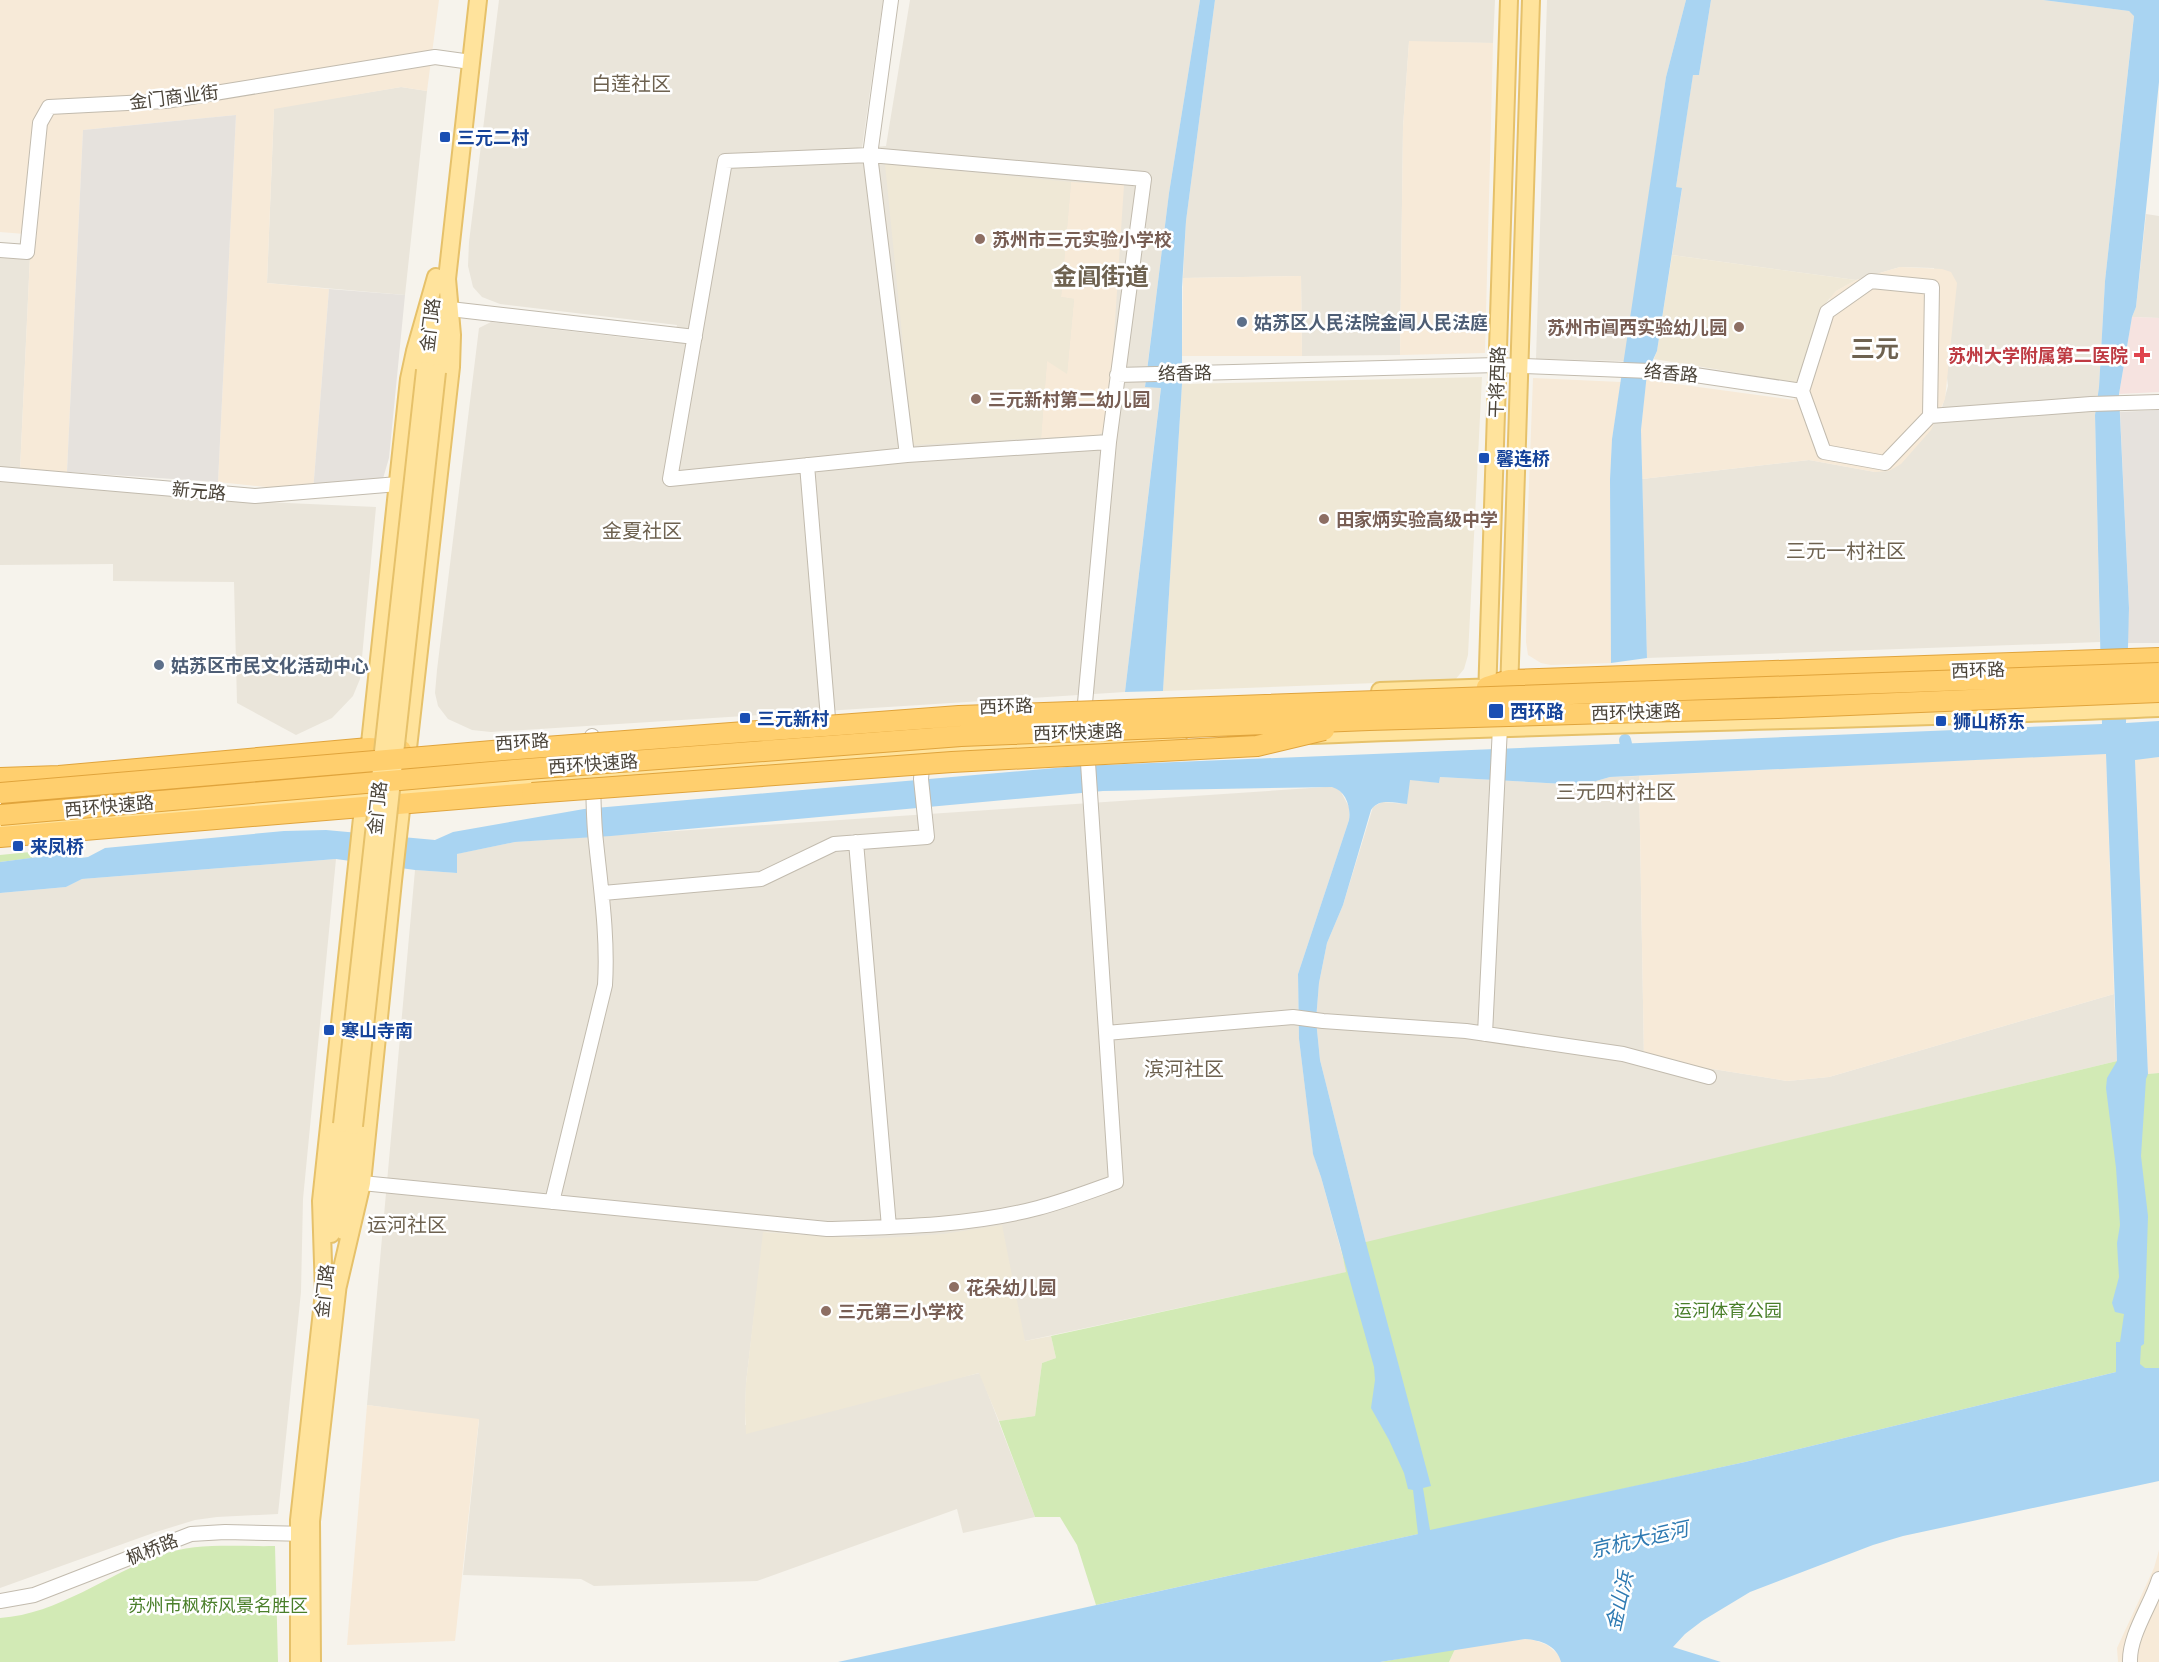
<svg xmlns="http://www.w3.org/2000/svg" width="2159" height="1662" viewBox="0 0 2159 1662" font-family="Quicksand,'Noto Sans SC',sans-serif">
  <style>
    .residential { fill: #eae5da }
    .commercial { fill: #f7ead8 }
    .industrial { fill: #e6e2dd }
    .education { fill: #efe8d6 }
    .medical { fill: #f6e3e0 }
    .green { fill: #d2eab5 }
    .water { fill: #a9d4f2; fill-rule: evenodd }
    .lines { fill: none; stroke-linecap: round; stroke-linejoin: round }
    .canal { stroke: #a9d4f2; stroke-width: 12 }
    .minor-casing { stroke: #c2bbae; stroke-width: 16 }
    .major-casing { stroke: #e6c16a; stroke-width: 20 }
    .highway-casing { stroke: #e0a43c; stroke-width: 22 }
    .minor { stroke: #fff; stroke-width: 14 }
    .major { stroke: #ffe39c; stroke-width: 16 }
    .highway { stroke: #ffcf6e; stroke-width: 20 }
    .major-bridge-casing { stroke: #e6c16a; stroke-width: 20; stroke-linecap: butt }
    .highway-bridge-casing { stroke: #e0a43c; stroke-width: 22; stroke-linecap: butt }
    .major-bridge { stroke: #ffe39c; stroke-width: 16 }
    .highway-bridge { stroke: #ffcf6e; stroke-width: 20 }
    .transit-dot { fill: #1a4fb4; stroke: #fff; stroke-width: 2 }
    .education-dot { fill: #8d6e63; stroke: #fff; stroke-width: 2 }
    .service-dot { fill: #5c6f8a; stroke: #fff; stroke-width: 2 }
    .health-dot { fill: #e0444e; stroke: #fff; stroke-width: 2 }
    .labels { text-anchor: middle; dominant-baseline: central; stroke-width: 5; stroke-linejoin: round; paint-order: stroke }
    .street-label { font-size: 18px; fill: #4b4439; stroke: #fff }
    .transit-label { font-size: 18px; font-weight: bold; fill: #164399; stroke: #fff; text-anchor: start }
    .education-label { font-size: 18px; font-weight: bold; fill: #785e54; stroke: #fff; text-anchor: start }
    .service-label { font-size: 18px; font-weight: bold; fill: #4e5e75; stroke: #fff; text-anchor: start }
    .health-label { font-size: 18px; font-weight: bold; fill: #be3a42; stroke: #fff; text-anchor: end }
    .park-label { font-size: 18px; fill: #4a7f2a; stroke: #fff }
    .neighbourhood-label { font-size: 20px; fill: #6e6250; stroke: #fff }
    .water-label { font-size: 20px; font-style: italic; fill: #2e7ab2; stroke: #fff }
    .district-label { font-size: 24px; font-weight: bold; fill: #6e6250; stroke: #fff }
  </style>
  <rect width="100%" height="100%" fill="#f6f3ec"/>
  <path class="residential" d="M 499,0 L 883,0 L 862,148 L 886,146 L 910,0 L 1200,0 L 1169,193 L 1145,386 L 1161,387 L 1125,692 L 491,732 L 472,730 L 448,719 L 438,706 L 435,693 L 437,670 L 479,328 L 491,322 L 673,343 L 677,325 L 500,304 L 482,297 L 473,287 L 468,266 L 469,242 Z
    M 1215,0 L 1495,0 L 1493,43 L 1409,42 L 1403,127 L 1400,355 L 1302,356 L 1301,276 L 1183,278 L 1186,221 Z
    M 1547,0 L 1686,0 L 1666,77 L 1625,361 L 1536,359 Z
    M 1711,0 L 2043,0 L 2129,11 L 2134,15 L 2105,281 L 2099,387 L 2095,415 L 2100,642 L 1647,658 L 1642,479 L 1809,460 L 1875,472 L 1941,411 L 1948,386 L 1934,268 L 1900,267 L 1856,280 L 1672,255 L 1682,189 L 1676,187 L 1693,74 L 1699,75 Z
    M 401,87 L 427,91 L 405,295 L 267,283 L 274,108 Z
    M 2146,214 L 2159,216 L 2159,318 L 2132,317 L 2136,307 Z
    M 0,254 L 30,256 L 20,470 L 0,468 Z
    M 0,478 L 245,501 L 376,507 L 360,679 L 353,696 L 332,718 L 296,735 L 237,703 L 234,582 L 113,581 L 113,564 L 0,565 Z
    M 1639,776 L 1644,1058 L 1787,1081 L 1829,1077 L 2114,994 L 2117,1061 L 1366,1243 L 1320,1060 L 1316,1020 L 1319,983 L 1327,943 L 1343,905 L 1373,807 L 1382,802 L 1407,804 L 1409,779 L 1439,783 L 1440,777 L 1582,785 L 1610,777 Z
    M 1326,787 L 1335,787 L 1341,792 L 1349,807 L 1349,820 L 1298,974 L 1299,1039 L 1313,1153 L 1321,1177 L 1347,1272 L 1025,1341 L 967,1232 L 908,1238 L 868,1239 L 764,1232 L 746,1383 L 745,1425 L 980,1373 L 1035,1517 L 963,1533 L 957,1509 L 757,1581 L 594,1586 L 581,1579 L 463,1575 L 479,1420 L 367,1405 L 415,870 L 457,873 L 456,854 L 515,842 Z
    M 336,859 L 303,1199 L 301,1292 L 278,1514 L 217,1517 L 195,1520 L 156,1532 L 0,1588 L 0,893 L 66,887 L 82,879 Z"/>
  <path class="commercial" d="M 0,0 L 439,0 L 427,91 L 401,87 L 274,109 L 267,283 L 329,289 L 313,492 L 218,482 L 236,115 L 83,130 L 67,472 L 20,470 L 30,256 L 37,235 L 0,232 Z
    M 1409,41 L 1493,43 L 1485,353 L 1400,355 L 1403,127 Z
    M 1071,182 L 1124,185 L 1108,428 L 1099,435 L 1041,438 L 1047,360 L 1067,373 L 1074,299 L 1061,297 Z
    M 1900,267 L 1942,269 L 1951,272 L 1957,283 L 1945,399 L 1931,430 L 1901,464 L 1889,471 L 1875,472 L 1809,460 L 1642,479 L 1641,430 L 1646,380 L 1794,400 L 1798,383 L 1831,296 L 1836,291 L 1856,280 Z
    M 1301,276 L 1302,356 L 1182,356 L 1183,278 Z
    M 1533,378 L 1621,382 L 1612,439 L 1610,479 L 1611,663 L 1551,665 L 1541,663 L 1528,655 L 1526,642 L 1528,510 Z
    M 2106,753 L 2114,994 L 1829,1077 L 1787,1081 L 1644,1058 L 1639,776 Z
    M 2159,757 L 2159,1073 L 2148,1074 L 2135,759 Z
    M 367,1405 L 479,1419 L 455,1641 L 347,1645 Z
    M 2159,1550 L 2159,1662 L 2118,1662 L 2117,1648 L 2154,1568 Z
    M 1525,1639 L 1534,1640 L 1547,1645 L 1559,1655 L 1561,1662 L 1449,1662 L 1455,1649 Z"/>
  <path class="industrial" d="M 236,115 L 218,482 L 67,472 L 83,130 Z
    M 329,289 L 405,295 L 389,458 L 382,482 L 313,492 Z
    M 2159,410 L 2159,643 L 2127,643 L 2129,608 L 2120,412 Z"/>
  <path class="education" d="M 885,164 L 1071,182 L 1061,297 L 1074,299 L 1067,374 L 1047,361 L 1041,438 L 913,445 Z
    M 1672,255 L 1856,280 L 1836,291 L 1826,303 L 1798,383 L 1654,359 L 1657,351 Z
    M 1482,377 L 1468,655 L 1464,669 L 1455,680 L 1163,691 L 1182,384 Z
    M 1002,1225 L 1025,1341 L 1051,1336 L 1056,1358 L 1042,1363 L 1035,1416 L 999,1421 L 979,1373 L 746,1434 L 745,1410 L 746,1383 L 763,1232 L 868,1239 L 943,1234 Z"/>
  <path class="medical" d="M 2132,317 L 2159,318 L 2159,392 L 2119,394 Z"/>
  <path class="green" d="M 30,852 L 32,858 L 0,862 L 0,855 Z
    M 2117,1061 L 2148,1074 L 2159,1073 L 2159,1368 L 2145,1368 L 2116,1372 L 1745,1462 L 1096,1605 L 1077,1545 L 1060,1517 L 1035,1517 L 999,1421 L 1035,1416 L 1042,1363 L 1056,1358 L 1051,1336 L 1346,1272 L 1341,1248 Z
    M 275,1546 L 278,1662 L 0,1662 L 0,1618 C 59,1614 107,1574 161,1555 C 196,1542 238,1547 275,1546 Z
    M 1455,1649 L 1449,1662 L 1380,1662 Z"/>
  <path class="water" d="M 1200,0 L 1215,0 L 1186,221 L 1182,287 L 1182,384 L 1163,691 L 1125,692 L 1161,388 L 1145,387 L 1169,193 Z
    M 1686,0 L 1711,0 L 1699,75 L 1693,75 L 1676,187 L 1682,188 L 1657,351 L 1652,362 L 1648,364 L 1641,430 L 1647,658 L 1611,663 L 1610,479 L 1612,439 L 1666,77 Z
    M 2043,0 L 2159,0 L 2159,82 L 2136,307 L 2132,317 L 2119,394 L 2129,608 L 2126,723 L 2159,721 L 2159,757 L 2135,760 L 2148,1074 L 2146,1079 L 2141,1156 L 2148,1216 L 2144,1344 L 2141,1346 L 2140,1364 L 2145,1368 L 2159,1368 L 2159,1481 L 1903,1536 L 1873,1545 L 1750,1592 L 1702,1621 L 1685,1634 L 1673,1647 L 1721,1662 L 1561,1662 C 1557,1645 1540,1640 1525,1639 L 1380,1662 L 838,1662 L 1418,1534 L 1413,1490 L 1408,1489 L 1404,1473 L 1389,1440 L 1371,1408 L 1375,1380 L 1374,1367 L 1321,1177 L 1313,1154 L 1299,1039 L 1298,974 L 1349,820 C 1351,807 1346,791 1332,787 L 1103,791 L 611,836 L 515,842 L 457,854 L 457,873 L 415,870 L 336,859 L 82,879 L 66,887 L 0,893 L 0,862 L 61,854 L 80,858 L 88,857 L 105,848 L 284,831 L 326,830 L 435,840 L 453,832 L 584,809 L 1078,766 L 2102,724 L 2095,415 L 2099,387 L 2105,281 L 2134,16 L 2129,11 ZM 2106,754 L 2117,1061 L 2107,1078 L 2106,1088 L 2116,1168 L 2120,1225 L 2117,1243 L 2119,1277 L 2112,1303 L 2115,1312 L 2124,1314 L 2120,1342 L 2116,1342 L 2116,1372 L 1745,1462 L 1430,1530 L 1423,1488 L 1431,1486 L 1366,1243 L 1320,1060 L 1316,1020 L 1319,983 L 1327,943 L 1343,905 L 1371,810 C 1379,798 1394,803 1407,804 L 1410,780 L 1439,783 L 1440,777 L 1582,785 L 1610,777 Z"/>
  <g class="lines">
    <path class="canal" d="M 1625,740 L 1626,744"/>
    <defs>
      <path id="minor" d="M 891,0 L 870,155 L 907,455
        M 0,250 L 27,252 L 40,123 L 49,107 L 166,101 L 435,57 L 471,62
        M 450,309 L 695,337
        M 1117,375 L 1497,365 L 1675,372 L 1802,391 L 1824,452 L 1885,463 L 1930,416 L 2091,404 L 2159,402
        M 1802,391 L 1827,312 L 1871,281 L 1932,287 L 1930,416
        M 807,465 L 828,718
        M 0,474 L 255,496 L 398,484
        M 1086,720 L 1085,703 L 1109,442 L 1144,179 L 870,155 L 725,161 L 670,479 L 907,455 L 1109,442
        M 856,842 L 889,1227
        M 603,893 L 761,879 L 834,844 L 927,837 L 921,779 L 923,756
        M 1106,1033 L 1293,1017 L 1323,1021 L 1466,1031 L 1623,1054 L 1709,1077
        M 1485,1034 L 1500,727
        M 362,1183 L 827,1229 C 897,1227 970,1226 1038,1208 C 1065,1201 1091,1191 1116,1182 L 1087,748
        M 552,1202 L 605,985 C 608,937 601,890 596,842 C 592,807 594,772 592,736
        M 0,1601 L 34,1595 L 191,1534 L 225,1532 L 308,1534
        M 2130,1662 C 2129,1635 2151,1605 2159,1579"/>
      <path id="major" d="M 446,288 L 478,0
        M 425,370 L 430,326
        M 437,372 L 443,316
        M 1380,691 L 1499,687
        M 1509,693 L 1531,0
        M 1487,698 L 1509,0
        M 1584,703 L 1622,702 L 1637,688
        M 1311,735 C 1594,723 1877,720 2159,708
        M 0,827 L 403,792 L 961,750 L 1178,741
        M 343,1231 L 354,1126
        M 331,1234 L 342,1124
        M 324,1293 L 321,1201 L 409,379 L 415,351 L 436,277
        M 336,1294 L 362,1183 L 393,881 L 451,367 L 452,335 L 447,279
        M 299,1662 L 299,1520 L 325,1283
        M 312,1662 L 311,1521 L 338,1283"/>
      <path id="highway" d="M 1487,687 L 1509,680 L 2159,658
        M 0,778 L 59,776 L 369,748 L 401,750
        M 0,837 L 532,793"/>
    </defs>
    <use href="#minor" class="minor-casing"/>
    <use href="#major" class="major-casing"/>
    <use href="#highway" class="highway-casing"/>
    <use href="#minor" class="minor"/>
    <use href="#major" class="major"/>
    <use href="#highway" class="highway"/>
    <defs>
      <path id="major-bridge" d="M 342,1124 L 425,370
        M 354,1126 L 437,372"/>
      <path id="highway-bridge" d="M 0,793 L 504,750 L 959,716 L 2159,673
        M 532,793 L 952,762 L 1257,746 L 1324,730
        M 0,815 L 514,770 L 961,736 L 1369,720 L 1777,708 L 2159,692"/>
    </defs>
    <use href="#major-bridge" class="major-bridge-casing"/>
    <use href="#highway-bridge" class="highway-bridge-casing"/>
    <use href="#major-bridge" class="major-bridge"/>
    <use href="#highway-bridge" class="highway-bridge"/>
  </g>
  <g class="transit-dot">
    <rect x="439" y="131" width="12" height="12" rx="3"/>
    <rect x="1478" y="452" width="12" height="12" rx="3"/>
    <rect x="1488" y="703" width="16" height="16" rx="3"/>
    <rect x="739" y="712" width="12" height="12" rx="3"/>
    <rect x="1935" y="715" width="12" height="12" rx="3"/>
    <rect x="12" y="840" width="12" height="12" rx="3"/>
    <rect x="323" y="1024" width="12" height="12" rx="3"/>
  </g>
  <g class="education-dot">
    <circle cx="980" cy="239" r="6"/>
    <circle cx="1739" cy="327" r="6"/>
    <circle cx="976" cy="399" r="6"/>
    <circle cx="1324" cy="519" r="6"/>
    <circle cx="954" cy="1287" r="6"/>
    <circle cx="826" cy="1311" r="6"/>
  </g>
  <g class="service-dot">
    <circle cx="1242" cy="322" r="6"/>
    <circle cx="159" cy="665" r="6"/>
  </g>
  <path class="health-dot" d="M2139 346h6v6h6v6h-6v6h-6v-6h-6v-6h6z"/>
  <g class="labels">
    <g class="street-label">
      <text transform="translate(174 97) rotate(-7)">金门商业街</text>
      <text transform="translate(430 325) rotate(-83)">金门路</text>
      <text transform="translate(1185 373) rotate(-1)">络香路</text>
      <text transform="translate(1671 373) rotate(5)">络香路</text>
      <text transform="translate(1497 382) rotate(-88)">干将西路</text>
      <text transform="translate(199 491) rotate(5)">新元路</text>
      <text transform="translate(1978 670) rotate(-2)">西环路</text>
      <text transform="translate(1006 706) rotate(-2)">西环路</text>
      <text transform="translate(1636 712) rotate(-2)">西环快速路</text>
      <text transform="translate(1078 732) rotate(-2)">西环快速路</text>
      <text transform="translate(522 742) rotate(-4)">西环路</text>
      <text transform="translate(593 764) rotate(-4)">西环快速路</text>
      <text transform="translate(109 806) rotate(-5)">西环快速路</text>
      <text transform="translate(377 808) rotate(-84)">金门路</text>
      <text transform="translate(324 1291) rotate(-84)">金门路</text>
      <text transform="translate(152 1549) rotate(-22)">枫桥路</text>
    </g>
    <g class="transit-label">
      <text x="457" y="137">三元二村</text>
      <text x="1496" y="458">馨连桥</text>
      <text x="1510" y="711">西环路</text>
      <text x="757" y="718">三元新村</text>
      <text x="1953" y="721">狮山桥东</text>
      <text x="30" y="846">来凤桥</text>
      <text x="341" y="1030">寒山寺南</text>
    </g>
    <g class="education-label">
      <text x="992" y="239">苏州市三元实验小学校</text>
      <text x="1727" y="327" text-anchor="end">苏州市阊西实验幼儿园</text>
      <text x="988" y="399">三元新村第二幼儿园</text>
      <text x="1336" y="519">田家炳实验高级中学</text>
      <text x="966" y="1287">花朵幼儿园</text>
      <text x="838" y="1311">三元第三小学校</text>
    </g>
    <g class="service-label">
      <text x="1254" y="322">姑苏区人民法院金阊人民法庭</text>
      <text x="171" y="665">姑苏区市民文化活动中心</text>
    </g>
    <g class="health-label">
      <text x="2128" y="355">苏州大学附属第二医院</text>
    </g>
    <g class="park-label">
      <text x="1728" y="1310">运河体育公园</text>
      <text x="218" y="1605">苏州市枫桥风景名胜区</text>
    </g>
    <g class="neighbourhood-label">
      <text x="631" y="83">白莲社区</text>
      <text x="642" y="530">金夏社区</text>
      <text x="1846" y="550">三元一村社区</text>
      <text x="1616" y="791">三元四村社区</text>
      <text x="1184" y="1068">滨河社区</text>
      <text x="407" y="1224">运河社区</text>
    </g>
    <g class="water-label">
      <text transform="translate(1639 1539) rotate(-13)">京杭大运河</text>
      <text transform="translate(1619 1601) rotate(-77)">金山浜</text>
    </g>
    <g class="district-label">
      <text x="1101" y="276">金阊街道</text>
      <text x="1875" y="348">三元</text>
    </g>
  </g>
</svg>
